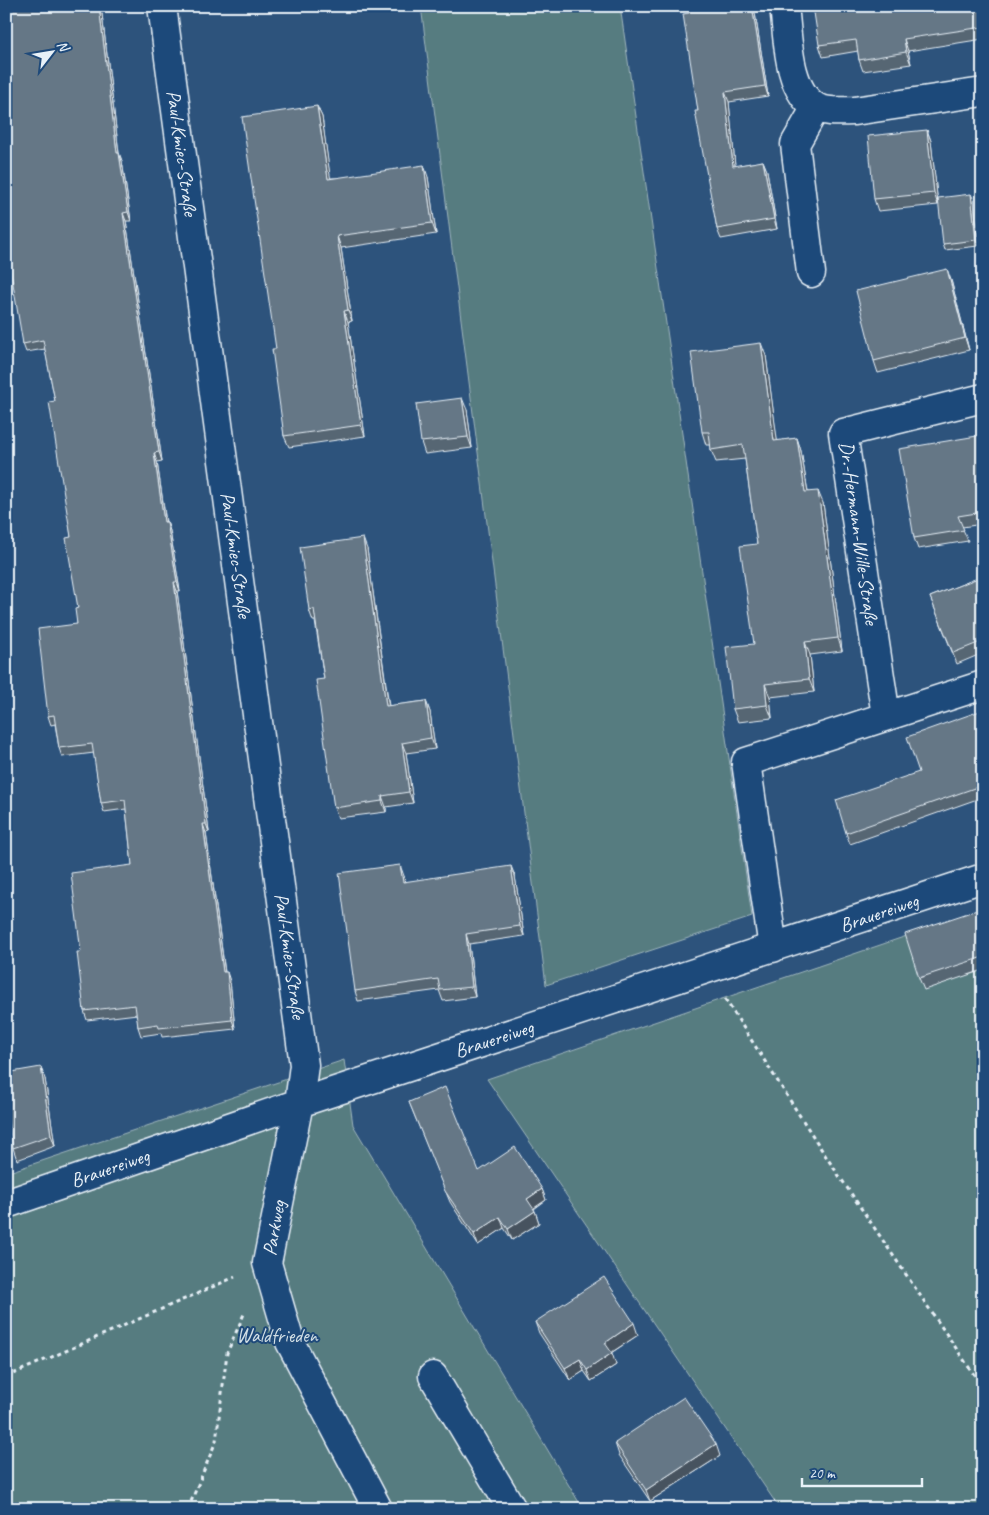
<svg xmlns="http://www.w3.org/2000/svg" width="989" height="1515" viewBox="0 0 989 1515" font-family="Caveat,sans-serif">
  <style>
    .green { fill: #567b80; stroke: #9fb6bc }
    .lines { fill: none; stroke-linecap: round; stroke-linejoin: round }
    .minor-casing { stroke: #e8f1f8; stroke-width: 31 }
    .path { stroke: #e8f1f8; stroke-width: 3; stroke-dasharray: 4 4; stroke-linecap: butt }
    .minor { stroke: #1f4a7a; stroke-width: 28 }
    .wall { fill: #576673; stroke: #e8f1f8 }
    .shaded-wall { fill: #47535e; stroke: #e8f1f8 }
    .building { fill: #657786; stroke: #e8f1f8 }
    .labels { text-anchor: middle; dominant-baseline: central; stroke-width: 4; stroke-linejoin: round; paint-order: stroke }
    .street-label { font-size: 20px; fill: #e8f1f8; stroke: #1f4a7a }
    .park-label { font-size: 20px; fill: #d2dfe6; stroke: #1f4a7a }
  </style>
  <rect width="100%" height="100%" fill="#2d537c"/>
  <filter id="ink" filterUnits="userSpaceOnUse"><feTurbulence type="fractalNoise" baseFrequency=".02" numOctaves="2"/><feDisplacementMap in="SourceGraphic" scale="10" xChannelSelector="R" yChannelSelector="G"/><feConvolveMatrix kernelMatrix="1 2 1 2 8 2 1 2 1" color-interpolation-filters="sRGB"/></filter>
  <g filter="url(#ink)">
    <path class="green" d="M 421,6 L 620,6 L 752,917 L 546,985 Z
      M 983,910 L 983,1509 L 780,1509 L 487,1079 Z
      M 344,1060 L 353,1125 L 583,1509 L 6,1509 L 6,1173 Z"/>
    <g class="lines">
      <defs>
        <path id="minor" d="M 162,6 L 304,1065 L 299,1103 L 267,1263 L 290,1342 L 378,1509
          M 784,6 C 788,36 787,90 816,107 C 826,113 842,111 854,111 L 983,92
          M 811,273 L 795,144 L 816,107
          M 886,716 L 843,433 L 983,398
          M 773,948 L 746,762 L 983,685
          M 6,1204 L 299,1103 L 983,878
          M 433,1376 L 512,1509"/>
      </defs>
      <use href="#minor" class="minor-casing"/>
      <path class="path" d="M 725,999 L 827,1158 L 983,1388
        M 6,1377 L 235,1277
        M 188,1509 L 216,1441 L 227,1353 L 244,1314"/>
      <use href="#minor" class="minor"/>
    </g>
    <path class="wall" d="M 6,6 L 101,6 L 119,153 L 122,161 L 131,221 L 126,221 L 162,461 L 157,462 L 166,522 L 167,522 L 170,531 L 180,591 L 177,591 L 209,832 L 206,833 L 225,972 L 230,981 L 235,1029 L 162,1037 L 161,1033 L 141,1036 L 138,1027 L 137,1014 L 87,1020 L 84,1011 L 81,952 L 132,865 L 126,809 L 104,812 L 101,803 L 94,753 L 62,757 L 59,748 L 55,724 L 51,725 L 48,716 L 77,624 L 78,608 L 71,537 L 55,401 L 45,349 L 26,352 L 23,344 L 9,176 Z
      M 983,6 L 983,39 L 908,51 L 911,64 L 863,71 L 859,60 L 858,51 L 823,57 L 819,45 Z
      M 689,13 L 755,13 L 768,96 L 729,102 L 735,166 L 763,161 L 767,171 L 777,229 L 721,239 L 717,229 L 698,111 Z
      M 317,106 L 322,117 L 330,178 L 428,177 L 436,234 L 341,248 L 352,321 L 348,322 L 365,436 L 289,447 L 284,436 L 276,349 Z
      M 927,130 L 931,141 L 938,205 L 878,211 L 874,199 Z
      M 974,200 L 978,246 L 945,250 L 943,244 Z
      M 951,280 L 969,350 L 878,373 L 874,361 Z
      M 766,356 L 777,441 L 797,438 L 801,451 L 808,492 L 823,503 L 842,651 L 810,655 L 814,692 L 770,697 L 772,718 L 738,722 L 733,709 L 754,644 L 757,544 L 745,459 L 716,462 L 711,450 L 711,445 L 706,445 L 702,432 Z
      M 467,410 L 472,448 L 425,454 L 421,442 Z
      M 983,435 L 983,524 L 962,527 L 968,541 L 918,549 L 914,538 Z
      M 367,549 L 389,706 L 426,701 L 430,712 L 435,749 L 406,753 L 413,803 L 386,807 L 386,812 L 338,818 L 334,808 L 324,679 L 315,621 L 313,621 L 309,610 Z
      M 983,576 L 983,653 L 957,664 L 930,597 Z
      M 983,720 L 983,797 L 850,844 L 846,833 Z
      M 404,876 L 405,882 L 515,876 L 524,936 L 469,944 L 475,997 L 443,1001 L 439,990 L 358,1001 L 355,991 Z
      M 983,927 L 983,970 L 924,990 L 919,978 Z
      M 45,1079 L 55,1146 L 17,1160 L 13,1148 Z
      M 409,1102 L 479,1171 L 542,1189 L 546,1200 L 534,1209 L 539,1223 L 512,1240 L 504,1228 L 478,1245 L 450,1202 Z
      M 535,1322 L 638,1335 L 611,1353 L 616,1365 L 591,1381 L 584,1371 L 570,1380 L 539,1333 Z
      M 615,1443 L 720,1456 L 650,1501 L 619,1455 Z"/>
    <path class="shaded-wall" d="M 99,6 L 101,6 L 120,162 L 117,153 Z
      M 752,6 L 755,13 L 768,96 L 765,86 Z
      M 904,39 L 908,51 L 911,64 L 906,52 Z
      M 725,92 L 729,102 L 736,176 L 733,166 Z
      M 317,106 L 322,117 L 332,190 L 328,179 Z
      M 927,130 L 931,141 L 938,205 L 934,193 Z
      M 119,153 L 122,161 L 131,221 L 128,212 Z
      M 763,161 L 767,171 L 777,229 L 774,219 Z
      M 424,165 L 428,177 L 436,234 L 432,223 Z
      M 971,194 L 974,200 L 978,246 L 976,240 Z
      M 123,213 L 126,221 L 162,461 L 159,452 Z
      M 337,236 L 341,248 L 352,321 L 348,310 Z
      M 947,269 L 951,280 L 969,350 L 965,338 Z
      M 344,311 L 348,322 L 365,436 L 361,425 Z
      M 761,343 L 766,356 L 779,454 L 774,441 Z
      M 462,398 L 467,410 L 472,448 L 468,437 Z
      M 797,438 L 801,451 L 810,505 L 805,492 Z
      M 154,453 L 157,462 L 167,531 L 164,522 Z
      M 818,491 L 823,503 L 842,651 L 838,638 Z
      M 167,522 L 170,531 L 180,591 L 177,582 Z
      M 363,538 L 367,549 L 390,717 L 386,706 Z
      M 174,582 L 177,591 L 209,832 L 206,824 Z
      M 805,642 L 810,655 L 814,692 L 809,679 Z
      M 765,684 L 770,697 L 772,718 L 767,705 Z
      M 426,701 L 430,712 L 435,749 L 431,738 Z
      M 402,743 L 406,753 L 413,803 L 409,792 Z
      M 382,796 L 386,807 L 386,812 L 382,801 Z
      M 203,824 L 206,833 L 226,981 L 223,972 Z
      M 400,865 L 404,876 L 406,893 L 403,882 Z
      M 511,866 L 515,876 L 524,936 L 520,926 Z
      M 466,934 L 469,944 L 475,997 L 472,987 Z
      M 227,972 L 230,981 L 235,1029 L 232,1020 Z
      M 41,1067 L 45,1079 L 55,1146 L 51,1135 Z
      M 542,1189 L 546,1200 L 531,1210 L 527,1199 Z
      M 535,1211 L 539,1223 L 512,1240 L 508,1229 Z
      M 500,1217 L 504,1228 L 478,1245 L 474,1234 Z
      M 634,1323 L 638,1335 L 609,1354 L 605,1343 Z
      M 612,1353 L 616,1365 L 591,1381 L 587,1370 Z
      M 580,1359 L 584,1371 L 570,1380 L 565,1368 Z
      M 716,1444 L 720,1456 L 650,1501 L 646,1490 Z"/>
    <path class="building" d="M 6,6 L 99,6 L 117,153 L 119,153 L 128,212 L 123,213 L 159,452 L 154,453 L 164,522 L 167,522 L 177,582 L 174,582 L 206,824 L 203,824 L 223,972 L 227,972 L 232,1020 L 159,1028 L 158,1024 L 138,1027 L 135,1005 L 84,1011 L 77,952 L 81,952 L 71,873 L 132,865 L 125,800 L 101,803 L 92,744 L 59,748 L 54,715 L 48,716 L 38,629 L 77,624 L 75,609 L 78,608 L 66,538 L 71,537 L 49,402 L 55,401 L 43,340 L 23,344 L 6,242 L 6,177 L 9,176 L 6,154 Z
      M 688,6 L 752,6 L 765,86 L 725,92 L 733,166 L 763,161 L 774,219 L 717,229 L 695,111 L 698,111 L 683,14 L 689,13 Z
      M 813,6 L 983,6 L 983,27 L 904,39 L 906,52 L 859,60 L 856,40 L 819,45 Z
      M 317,106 L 328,179 L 424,165 L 432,223 L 337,236 L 348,310 L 344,311 L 361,425 L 284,436 L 272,349 L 276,349 L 242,117 Z
      M 927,130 L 934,193 L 874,199 L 868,136 Z
      M 971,194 L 976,240 L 943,244 L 938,198 Z
      M 947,269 L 965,338 L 874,361 L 856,291 Z
      M 761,343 L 774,441 L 797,438 L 805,492 L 818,491 L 838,638 L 805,642 L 809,679 L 765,684 L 767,705 L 733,709 L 726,647 L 754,644 L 740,546 L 757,544 L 743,445 L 711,450 L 709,432 L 702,432 L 691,352 Z
      M 462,398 L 468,437 L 421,442 L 416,404 Z
      M 983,435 L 983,512 L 958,516 L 964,530 L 914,538 L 899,449 Z
      M 363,538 L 386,706 L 426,701 L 431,738 L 402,743 L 409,792 L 382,796 L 382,801 L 334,808 L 316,680 L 324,679 L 314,609 L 309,610 L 300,547 Z
      M 983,576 L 983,641 L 953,653 L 930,597 Z
      M 980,711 L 983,720 L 983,785 L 846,833 L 836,800 L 919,772 L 907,737 Z
      M 400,865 L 403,882 L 511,866 L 520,926 L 466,934 L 472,987 L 440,990 L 438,979 L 355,991 L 339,873 Z
      M 977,910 L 983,928 L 983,957 L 919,978 L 905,934 Z
      M 41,1067 L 51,1135 L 13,1148 L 6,1109 L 6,1073 Z
      M 445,1087 L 479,1171 L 515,1147 L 542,1189 L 527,1199 L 535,1211 L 508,1229 L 500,1217 L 474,1234 L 445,1191 L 409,1102 Z
      M 604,1277 L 634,1323 L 605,1343 L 612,1353 L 587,1370 L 580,1359 L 565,1368 L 535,1322 Z
      M 684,1397 L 716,1444 L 646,1490 L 615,1443 Z"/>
  </g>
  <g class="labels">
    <g class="street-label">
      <text transform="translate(182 153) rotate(82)">Paul-Kmiec-Straße</text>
      <text transform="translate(859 533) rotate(82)">Dr.-Hermann-Wille-Straße</text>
      <text transform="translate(236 555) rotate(82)">Paul-Kmiec-Straße</text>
      <text transform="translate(879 913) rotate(-19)">Brauereiweg</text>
      <text transform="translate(290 956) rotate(82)">Paul-Kmiec-Straße</text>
      <text transform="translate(494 1039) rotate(-18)">Brauereiweg</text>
      <text transform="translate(110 1168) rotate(-19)">Brauereiweg</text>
      <text transform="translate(274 1228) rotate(-80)">Parkweg</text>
    </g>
    <g class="park-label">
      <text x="277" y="1335">Waldfrieden</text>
    </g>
  </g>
  <rect width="989" height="1515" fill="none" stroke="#1f4a7a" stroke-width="25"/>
  <rect x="12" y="12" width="964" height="1490" fill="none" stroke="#e8f1f8" stroke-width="2" filter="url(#ink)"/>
  <g transform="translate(52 52) rotate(59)" stroke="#1f4a7a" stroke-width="4" paint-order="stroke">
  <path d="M0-4L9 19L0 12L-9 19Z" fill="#e8f1f8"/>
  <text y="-8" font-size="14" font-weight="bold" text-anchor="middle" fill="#e8f1f8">N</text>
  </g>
  <path d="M802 1478v8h120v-8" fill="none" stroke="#e8f1f8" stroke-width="2.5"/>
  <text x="809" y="1478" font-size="15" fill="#e8f1f8" stroke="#1f4a7a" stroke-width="4" paint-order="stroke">20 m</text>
</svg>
